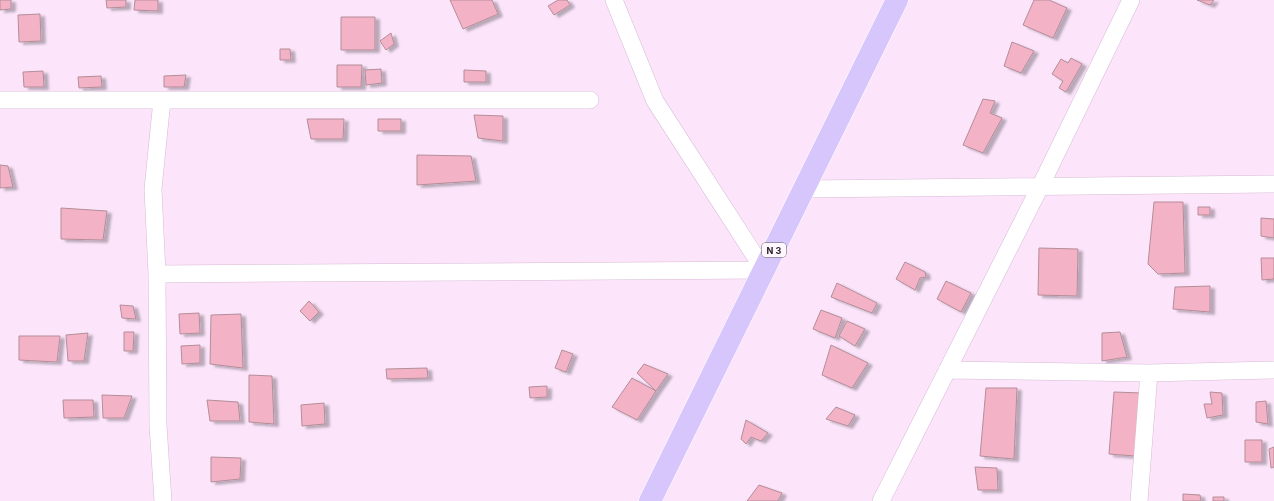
<svg xmlns="http://www.w3.org/2000/svg" width="1274" height="501" viewBox="0 0 1274 501" font-family="Inter,sans-serif">
  <style>
    .building { fill: #f4b2c7; stroke: #b38d98; filter: url(#shadow) }
    .lines { fill: none; stroke-linecap: round; stroke-linejoin: round }
    .minor-casing { stroke: #d6bad5; stroke-width: 18 }
    .primary-casing { stroke: #fff; stroke-width: 23 }
    .minor { stroke: #fff; stroke-width: 17 }
    .primary { stroke: #d6c6fb; stroke-width: 22 }
    .labels { text-anchor: middle; dominant-baseline: central; stroke-width: 3; stroke-linejoin: round; paint-order: stroke }
    .shield { fill: #fef8fe; stroke: #655d65; stroke-width: 1 }
    .shield-label { font-size: 9px; font-weight: bold; fill: #241a24 }
  </style>
  <defs>
    <filter id="shadow"><feDropShadow dx="4.5" dy="2.5" stdDeviation="1" flood-color="#0004"/></filter>
  </defs>
  <rect width="100%" height="100%" fill="#fce5fb"/>
  <path class="building" d="M 0,0 L 11,0 L 11,9 L 0,10 Z
    M 106,0 L 126,0 L 126,7 L 107,8 Z
    M 135,0 L 158,0 L 158,11 L 134,10 Z
    M 450,0 L 492,0 L 498,14 L 463,29 Z
    M 558,0 L 567,0 L 570,5 L 554,15 L 548,6 Z
    M 1034,0 L 1049,0 L 1067,8 L 1053,38 L 1023,25 Z
    M 1197,0 L 1214,0 L 1210,5 Z
    M 40,14 L 41,41 L 19,42 L 18,15 Z
    M 341,17 L 375,17 L 375,50 L 341,50 Z
    M 391,33 L 394,44 L 386,50 L 380,41 Z
    M 1012,42 L 1034,51 L 1021,73 L 1004,66 Z
    M 280,49 L 290,49 L 291,60 L 280,60 Z
    M 1071,58 L 1082,64 L 1066,92 L 1059,88 L 1063,81 L 1052,74 L 1061,59 L 1068,63 Z
    M 337,65 L 362,65 L 361,87 L 337,87 Z
    M 381,69 L 382,83 L 366,85 L 365,70 Z
    M 464,70 L 486,71 L 486,82 L 464,82 Z
    M 43,71 L 44,87 L 24,87 L 23,72 Z
    M 186,75 L 184,87 L 164,87 L 164,76 Z
    M 101,76 L 102,87 L 79,88 L 78,77 Z
    M 983,99 L 995,101 L 990,113 L 1002,118 L 983,153 L 963,145 Z
    M 474,115 L 503,116 L 503,141 L 478,138 Z
    M 307,119 L 344,119 L 343,139 L 311,139 Z
    M 378,119 L 401,119 L 401,131 L 378,131 Z
    M 417,155 L 471,156 L 476,181 L 417,185 Z
    M 0,165 L 8,166 L 13,187 L 0,188 Z
    M 1154,202 L 1183,202 L 1185,273 L 1158,274 L 1148,264 Z
    M 1198,207 L 1210,207 L 1210,215 L 1198,215 Z
    M 61,208 L 107,211 L 103,240 L 61,239 Z
    M 1261,218 L 1274,219 L 1274,238 L 1261,236 Z
    M 1039,248 L 1078,249 L 1077,296 L 1038,295 Z
    M 1261,258 L 1274,258 L 1274,279 L 1262,280 Z
    M 905,262 L 925,272 L 926,277 L 920,278 L 915,290 L 896,279 Z
    M 946,281 L 971,293 L 961,312 L 937,299 Z
    M 837,283 L 877,303 L 872,313 L 831,297 Z
    M 1210,286 L 1210,312 L 1173,309 L 1175,287 Z
    M 309,301 L 319,312 L 310,321 L 300,311 Z
    M 120,305 L 133,306 L 136,319 L 122,318 Z
    M 821,310 L 842,318 L 835,338 L 813,329 Z
    M 199,313 L 200,333 L 180,334 L 179,314 Z
    M 241,314 L 243,368 L 210,364 L 211,315 Z
    M 847,321 L 865,329 L 855,346 L 839,336 Z
    M 124,332 L 134,332 L 133,351 L 124,351 Z
    M 1120,332 L 1127,357 L 1102,361 L 1102,333 Z
    M 88,333 L 84,361 L 68,361 L 66,335 Z
    M 19,336 L 60,336 L 57,362 L 19,360 Z
    M 200,345 L 200,363 L 182,364 L 181,346 Z
    M 831,345 L 868,363 L 852,388 L 822,375 Z
    M 562,350 L 573,354 L 566,372 L 555,368 Z
    M 644,364 L 668,374 L 656,391 L 637,373 Z
    M 427,368 L 428,378 L 387,379 L 386,369 Z
    M 249,375 L 272,376 L 274,424 L 249,422 Z
    M 632,378 L 656,391 L 637,420 L 612,407 Z
    M 547,386 L 547,397 L 530,398 L 529,387 Z
    M 986,388 L 1017,388 L 1014,459 L 980,456 Z
    M 1114,392 L 1142,393 L 1135,456 L 1109,454 Z
    M 1210,392 L 1222,393 L 1223,415 L 1207,418 L 1204,404 L 1212,404 Z
    M 102,395 L 132,396 L 124,418 L 103,418 Z
    M 63,400 L 93,400 L 94,417 L 64,418 Z
    M 207,400 L 238,402 L 240,421 L 210,421 Z
    M 1266,401 L 1268,424 L 1256,422 L 1256,402 Z
    M 324,403 L 325,424 L 302,426 L 301,405 Z
    M 836,407 L 855,415 L 848,426 L 826,419 Z
    M 746,420 L 768,433 L 761,441 L 751,437 L 746,444 L 741,439 Z
    M 1245,440 L 1262,440 L 1262,462 L 1245,462 Z
    M 1274,447 L 1274,467 L 1271,468 L 1269,449 Z
    M 211,457 L 241,458 L 240,479 L 211,482 Z
    M 975,467 L 997,468 L 998,490 L 978,490 Z
    M 759,485 L 782,493 L 778,501 L 747,501 Z
    M 1183,494 L 1200,495 L 1201,501 L 1183,501 Z
    M 1213,497 L 1224,497 L 1224,501 L 1213,501 Z"/>
  <g class="lines">
    <defs>
      <path id="minor" d="M 614,0 L 655,101 L 764,270
        M 0,100 L 590,100
        M 162,100 L 153,189 L 157,274 L 158,425 L 163,501
        M 804,189 L 1274,184
        M 157,274 L 764,270
        M 947,370 L 1149,373 L 1274,370
        M 881,501 L 1040,187 L 1131,0
        M 1139,501 L 1149,373"/>
      <path id="primary" d="M 650,501 L 897,0"/>
    </defs>
    <use href="#minor" class="minor-casing"/>
    <use href="#primary" class="primary-casing"/>
    <use href="#minor" class="minor"/>
    <use href="#primary" class="primary"/>
  </g>
  <g class="labels">
    <rect class="shield" x="762" y="243" width="24" height="14" rx="3"/>
    <g class="shield-label">
      <text x="774" y="250">N 3</text>
    </g>
  </g>
</svg>
